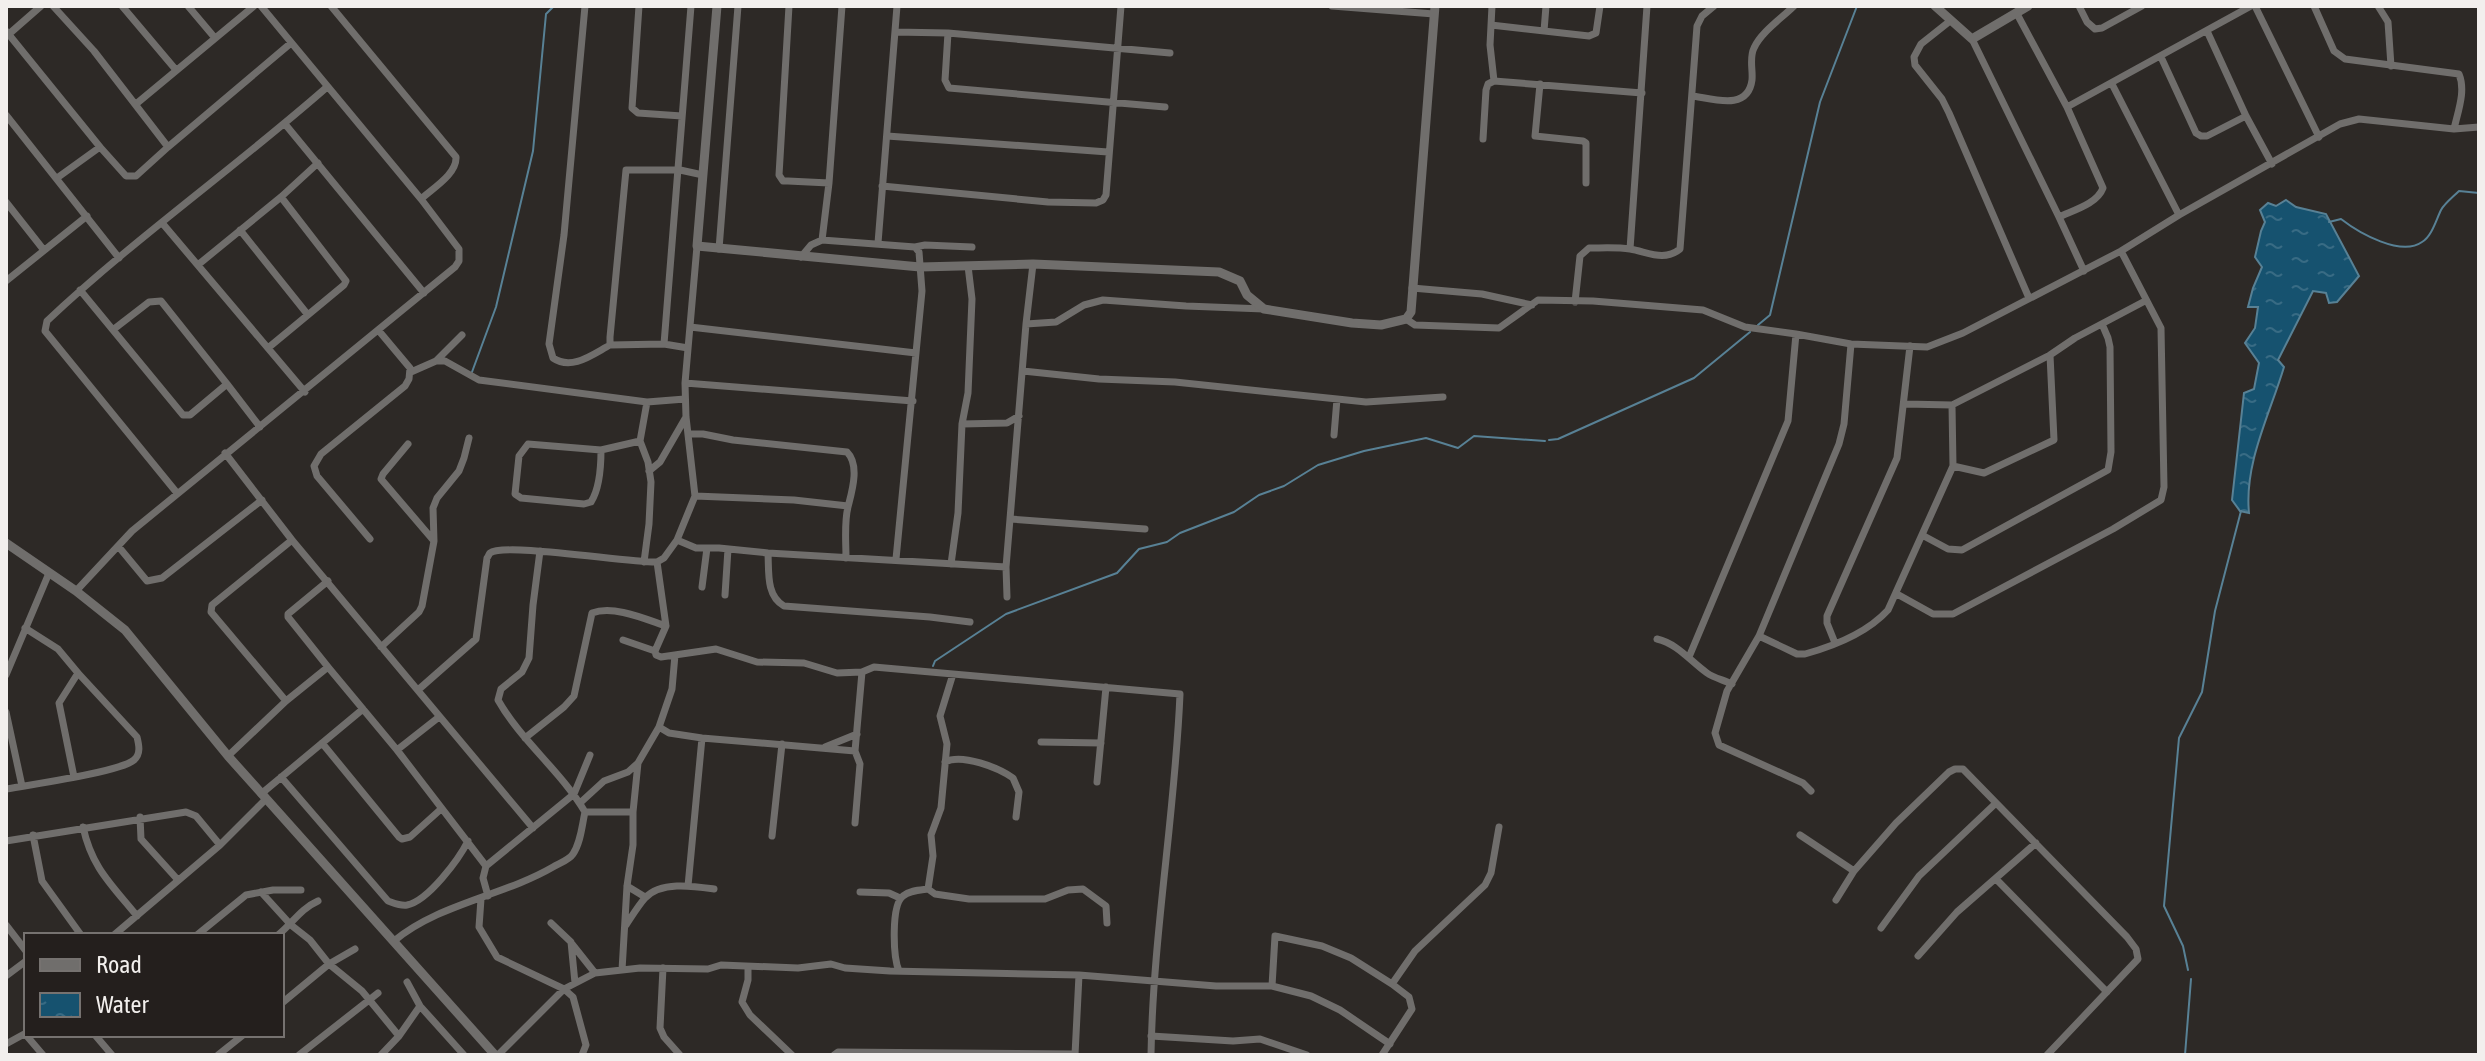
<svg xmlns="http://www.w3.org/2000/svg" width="2485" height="1061" viewBox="0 0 2485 1061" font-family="'Asap Condensed',sans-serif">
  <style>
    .water { fill: url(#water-ripples); stroke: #588195; stroke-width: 2 }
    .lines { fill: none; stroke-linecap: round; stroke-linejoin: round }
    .stream { stroke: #588195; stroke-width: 2 }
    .minor { stroke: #706e6c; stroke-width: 7 }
    .tertiary { stroke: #706e6c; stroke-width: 9 }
  </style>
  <defs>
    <pattern id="water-ripples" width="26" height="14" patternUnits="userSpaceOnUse" patternTransform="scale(2)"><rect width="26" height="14" fill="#16526f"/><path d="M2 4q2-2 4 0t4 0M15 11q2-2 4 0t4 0" fill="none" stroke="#386b84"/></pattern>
  </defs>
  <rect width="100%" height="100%" fill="#2d2926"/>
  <path class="water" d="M 2286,200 L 2296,207 L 2326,214 L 2359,276 L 2337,302 L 2329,303 L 2326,293 L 2313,291 L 2278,360 L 2284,367 C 2270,414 2244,463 2249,513 L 2240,511 L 2232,500 L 2244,393 L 2254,389 L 2259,363 L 2245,343 L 2255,328 L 2258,307 L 2248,307 L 2253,288 L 2262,267 L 2255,257 L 2261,231 L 2265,222 L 2260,210 L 2268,203 L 2276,206 Z"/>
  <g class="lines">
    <path class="stream" d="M 2329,222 L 2341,219 C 2359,233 2401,257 2422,242 C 2432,236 2436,220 2441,210 C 2445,203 2453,197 2459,191 L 2479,193
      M 1758,325 L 1770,315 L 1820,102 L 1857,6
      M 472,372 L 496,307 L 533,151 L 546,14 L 554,6
      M 1549,440 L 1558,439 L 1694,378 L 1750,332
      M 933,666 L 935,661 L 1006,614 L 1117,573 L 1139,549 L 1167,542 L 1180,533 L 1234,512 L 1259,495 L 1284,486 L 1318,465 L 1364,451 L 1426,438 L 1458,448 L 1474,436 L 1545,441
      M 2188,970 L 2183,946 L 2164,906 L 2179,738 L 2202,692 L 2215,611 L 2241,511
      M 2185,1055 L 2191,979"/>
    <path class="minor" d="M 53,6 L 94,51 L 168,147 L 136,176 L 126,176 L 100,147
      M 122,6 L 176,70
      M 188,6 L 215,38
      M 331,6 L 456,157 C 457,174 433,188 421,199
      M 585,6 L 564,235 L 549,344 L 553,358 C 572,371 593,354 610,345
      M 639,6 L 632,108 L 638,113 L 682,116
      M 789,6 L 779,175 L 783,181 L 788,181 L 829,183
      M 1332,6 L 1434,14
      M 2079,6 L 2087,22 L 2095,29 L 2102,28 L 2142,6
      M 2255,6 L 2319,137
      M 2314,6 L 2334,51 L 2345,59 L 2459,74 C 2466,91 2458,111 2454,129
      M 2378,6 L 2388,22 L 2391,66
      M 2016,12 L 2067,107 L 2251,6
      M 1950,21 L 1921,44 L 1914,57 L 1915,65 L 1942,99 L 1949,113 L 2029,298
      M 1491,25 L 1589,36 L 1596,33 L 1600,6
      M 6,31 L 100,147 L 57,178
      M 1544,31 L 1546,6
      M 2207,31 L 2246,116 L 2272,164
      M 895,32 L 948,33 L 1170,53
      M 948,33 L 945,80 L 949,88 L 1165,107
      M 9,34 L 41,6
      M 1972,39 L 2059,217
      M 2161,57 L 2196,133 L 2201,136 L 2207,136 L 2246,116
      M 1494,81 L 1642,93
      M 1540,84 L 1535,136 L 1583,141 L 1586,143 L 1586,183
      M 2112,84 L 2179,215
      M 1693,96 C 1714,99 1748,111 1752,80 C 1753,69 1749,58 1754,48 C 1761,32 1782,18 1794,6
      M 136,104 L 254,6
      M 2067,107 L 2103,188 C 2097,204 2074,210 2059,217 L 2084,271
      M 6,115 L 119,258
      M 285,124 L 424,293
      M 887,136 L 1108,152
      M 1483,139 L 1486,90 L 1488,84 L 1494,81 L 1490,45 L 1492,6
      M 168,147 L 291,43
      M 882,186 L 1048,202 L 1096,203 L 1103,200 L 1106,195 L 1121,6
      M 6,202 L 43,249
      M 163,224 L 305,392
      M 240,230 L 308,315
      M 822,240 L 829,183 L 842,6
      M 878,243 L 897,6
      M 915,247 L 925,245 L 972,247
      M 719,249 L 738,6
      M 1630,249 L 1647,6
      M 801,257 L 811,245 L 822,240 L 915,247 L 919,252 L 922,291 L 896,559
      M 199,264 L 281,197 L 318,163
      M 1033,264 L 1026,324 L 1010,519 L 1145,529
      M 6,281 L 87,216
      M 1412,288 L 1482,294 L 1532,305
      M 80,290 L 183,415 L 190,415 L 227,384 L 161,301 L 149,302 L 114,329
      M 1575,302 L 1580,256 L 1589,248 C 1602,248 1617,247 1630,249 C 1648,252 1664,262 1680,249 L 1697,26 L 1702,16 L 1714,6
      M 1406,319 L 1415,325 L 1499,328 L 1538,300 L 1593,301 L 1703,310 L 1745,327 L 1796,334 L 1851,344 L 1927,347 L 1963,333 L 2121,251 L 2179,215 L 2340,124 L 2359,119 L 2454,129 L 2479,127
      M 1026,324 L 1056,322 L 1084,305 L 1103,300 L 1186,306 L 1264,309
      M 690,327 L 916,353
      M 664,344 L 691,6
      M 268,348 L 344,285 L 346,281 L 281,197
      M 688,348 L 664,344 L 610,345 L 610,337 L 626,170 L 680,170 L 703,175
      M 436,361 L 462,335
      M 1023,371 L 1099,379 L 1175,382 L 1366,402 L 1443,397
      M 411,372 L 436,361 L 445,361 L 479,380 L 647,402
      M 685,383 L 913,401
      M 227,384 L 260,427
      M 1905,404 L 1952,405 L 2050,355 L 2075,338 L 2145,301
      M 962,424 L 1007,423 L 1019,416
      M 689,434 L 703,434 L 733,440 L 847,452 C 860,465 852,491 848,507 C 844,522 846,542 846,558
      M 1334,435 L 1337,399
      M 601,450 C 601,467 600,488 591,502 L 584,504 L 521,498 L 515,494 L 519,456 L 528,444 L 601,450 L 640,441
      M 225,453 L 292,540 L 533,828
      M 1953,466 L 1984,473 L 2054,440 L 2050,355
      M 649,471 L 660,462 L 686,417
      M 177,493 L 45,331 L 47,321 C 135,238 236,167 327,87
      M 695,496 L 794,500 L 848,506
      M 1922,535 L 1948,549 L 1962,550 L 2108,470 L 2111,452 L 2110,347 L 2108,338 L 2102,324
      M 370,539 L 317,476 L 314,466 L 321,454 L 405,386 L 409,379 L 410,368 L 379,331
      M 677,540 L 696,548 L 719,548 L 768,553 L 1006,567 L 1010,519
      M 434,541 L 433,508 L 437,498 L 459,471 L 464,458 L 469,438
      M 118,546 L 147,581 L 162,578 L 262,500
      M 768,553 C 769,572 766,596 784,606 L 930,617 L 970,622
      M 644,562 L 649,524 L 651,482 L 648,462 L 640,441 L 647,402 L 685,399
      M 657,562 L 666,626 L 655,651 L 656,655 L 661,657 L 716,649 L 757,662 L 804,663 L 837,673 L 862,672 L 874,667 L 1180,694 C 1175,815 1153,934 1151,1055
      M 951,564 L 958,513 L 962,424 L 968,393 L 972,299 L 968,266
      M 1006,567 L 1007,597
      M 328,581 L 288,614 L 288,617 L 328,667
      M 702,587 L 707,548
      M 76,591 L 132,531 L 455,267 L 459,261 L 459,249 L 421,199 L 261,6
      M 1897,594 L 1933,614 L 1953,614 L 2113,529 L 2161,500 L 2164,487 L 2161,328 L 2121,251
      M 725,595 L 728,549
      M 25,628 L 58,649 L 78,673
      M 1759,636 L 1797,654 L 1805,654 C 1834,646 1867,633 1888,610 L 1953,466 L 1952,405
      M 1657,639 C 1678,644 1690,661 1707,673 C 1714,678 1724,680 1732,684
      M 623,640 L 655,651
      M 1835,643 L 1827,623 L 1827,616 L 1897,458 L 1910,346
      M 381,647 L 419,612 L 422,606 L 434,541 L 381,479 L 383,474 L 408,444
      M 1689,657 L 1788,421 L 1796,334
      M 953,674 L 940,716 L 947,744 L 941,808 L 931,835 L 933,856 L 928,889 L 935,894 L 969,899 L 1045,899 L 1068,890 L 1083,889 L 1106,906 L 1107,923
      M 6,675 L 49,573
      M 418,690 L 476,639 L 487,558 C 488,557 489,554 490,553 C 504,542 630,563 657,562 L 664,558 L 677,540 L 695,496 L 686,417 L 685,383 L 697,246
      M 286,701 L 211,612 L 212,605 L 292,540
      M 6,712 L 22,786
      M 659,727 L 669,733 L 702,738 L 855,751 L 862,672
      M 525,738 L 564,707 L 574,696 L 592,613 C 614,605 645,619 666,626
      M 1041,742 L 1101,743
      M 322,743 L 399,837 L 402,839 L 410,837 L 441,809
      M 825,747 L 857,734
      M 397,750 L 439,717
      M 228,756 L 286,701 L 328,667 L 397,750 L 486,866
      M 945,762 C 962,753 999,768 1013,778 L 1019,792 L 1016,817
      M 281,777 L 388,901 C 394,903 400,906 407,905 C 428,901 459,859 468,841
      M 1097,782 L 1106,687
      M 6,789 C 29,785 120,772 134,760 C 141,754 139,745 137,737 L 78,673 L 59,703 L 74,777
      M 1811,791 L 1803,783 L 1719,745 L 1715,733 L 1727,691 L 1759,636 L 1839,444 L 1844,424 L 1851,344
      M 261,794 L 363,709
      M 580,803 L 604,781 L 628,772 L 638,763
      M 585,812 L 633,812
      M 140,817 L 141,839 L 178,880
      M 855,823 L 860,764 L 855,751
      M 83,827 C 92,868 111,884 137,916
      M 33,835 L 42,881 L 81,935
      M 1800,835 L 1854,871 L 1836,900
      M 772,836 L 782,744
      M 6,841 L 186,812 L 196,816 L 220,845
      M 1854,871 L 1896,823 L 1949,772 L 1955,769 L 1963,769 L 2127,937 L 2136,949 L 2138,959 L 2047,1055
      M 1996,879 L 2107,992
      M 627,886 L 645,897
      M 688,886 L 702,738
      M 261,892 L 291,925 L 310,940 L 329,964 L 362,991 L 399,1036
      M 860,892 L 889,893 L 900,898
      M 488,896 L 483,878 L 486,866 L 574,794 L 590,755
      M 481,899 L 479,927 L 497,957 L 564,989 L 573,997 L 586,1045 L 582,1055
      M 551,923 L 571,942 L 575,983
      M 6,925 L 26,951
      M 626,925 C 632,916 638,906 645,898 C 661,881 693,886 714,889
      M 1881,928 L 1919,876 L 1996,803
      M 114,935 L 220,845 L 266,799
      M 197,935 L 246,895 L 273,890 L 301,890
      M 278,935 C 293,923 300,909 318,901
      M 394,941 C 438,904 503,896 553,867 C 560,863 569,860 573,854 C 581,842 582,825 585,812 C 561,771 521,741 498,700 L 501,689 L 522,672 L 529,658 L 533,605 L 540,551
      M 572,944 L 595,973
      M 1918,956 L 1957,912 L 2036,843
      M 748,967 L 748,980 L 742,1002 L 750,1015 L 792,1055
      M 663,968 L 660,1028 L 664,1037 L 680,1055
      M 622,970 L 627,886 L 633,845 L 633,812 L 638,763 L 659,727 L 672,689 L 675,655
      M 899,971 C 893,957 891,905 903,896 C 910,890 920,890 928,889
      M 6,976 L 26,961
      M 407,982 L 420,1006 L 464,1055
      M 1392,984 L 1415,951 L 1485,885 L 1491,873 L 1499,827
      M 1272,986 L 1275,936 L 1322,946 L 1351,958 L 1392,984 L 1409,997 L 1412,1009 L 1382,1055
      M 282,1003 L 329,964 L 355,949
      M 26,1035 L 43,1055
      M 95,1035 L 112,1055
      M 1151,1036 L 1233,1041 L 1260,1039 L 1307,1055
      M 6,1044 L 26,1033
      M 218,1055 L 243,1035
      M 299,1055 L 378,993
      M 381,1055 L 399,1036 L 420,1006
      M 498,1055 L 564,989 L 595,973 L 640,968 L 708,969 L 721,965 L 798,968 L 831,964 L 845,968 L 890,971 L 1079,975
      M 834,1055 L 838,1052 L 1075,1054
      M 1075,1055 L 1079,975 L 1216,986 L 1272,986 L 1311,996 L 1340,1010 L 1390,1044"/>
    <path class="tertiary" d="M 717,6 L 697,246 L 920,267 L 1033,264 L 1219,272 L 1240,281 L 1247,295 L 1264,309 L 1352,323 L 1381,325 L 1406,319 L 1411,312 L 1435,6
      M 1935,6 L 1972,39 L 2028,6
      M 6,543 L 76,591 L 125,630 L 228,756 L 495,1055"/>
  </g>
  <rect width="2485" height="1061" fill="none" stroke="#f2efed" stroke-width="16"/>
  <rect x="24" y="933" width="260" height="104" fill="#241f1d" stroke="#767270" stroke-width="2"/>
  <rect x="40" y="959" width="40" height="12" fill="#706e6c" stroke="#767270" stroke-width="2"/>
  <text x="96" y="973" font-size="24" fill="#f2efed">Road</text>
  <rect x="40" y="993" width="40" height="24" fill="url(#water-ripples)" stroke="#767270" stroke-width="2"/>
  <text x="96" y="1013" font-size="24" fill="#f2efed">Water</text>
</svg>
